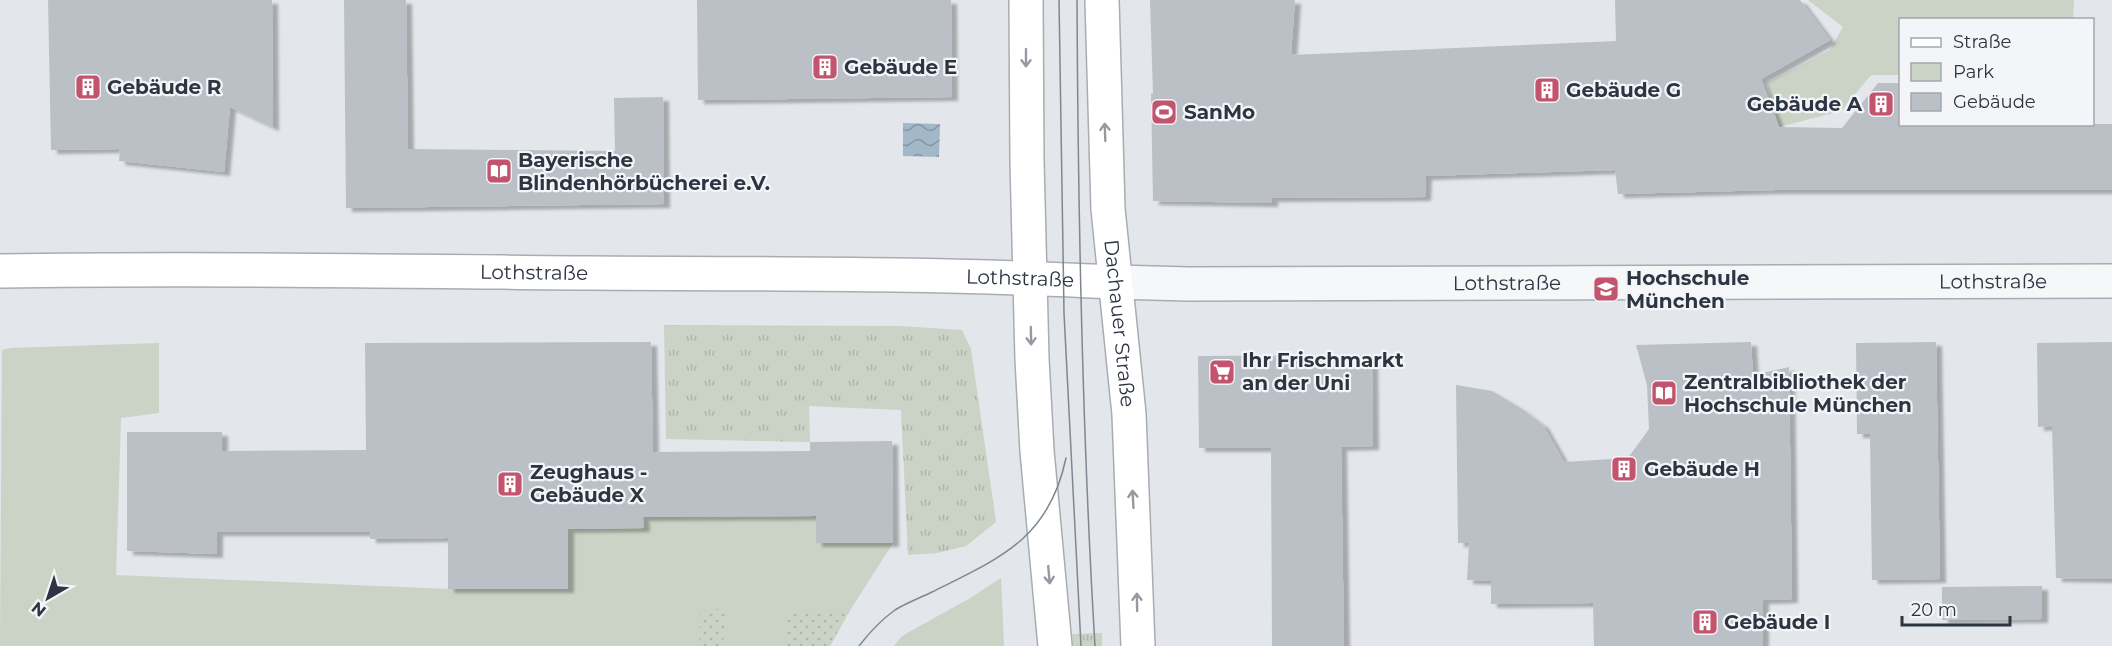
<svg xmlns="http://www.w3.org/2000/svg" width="2112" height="646" viewBox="0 0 2112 646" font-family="Montserrat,sans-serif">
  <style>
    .grass { fill: url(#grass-tufts) }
    .park { fill: #cad3c5 }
    .garden { fill: url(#garden-dots) }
    .water { fill: url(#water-waves) }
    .building { fill: #bbc0c6; filter: url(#shadow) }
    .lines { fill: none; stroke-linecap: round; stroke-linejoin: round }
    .street-casing { stroke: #a8adb4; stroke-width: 36 }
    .secondary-casing { stroke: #a8adb4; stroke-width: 36 }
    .street { stroke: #f6f7f9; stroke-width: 33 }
    .secondary { stroke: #fff; stroke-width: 33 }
    .tram { stroke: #7e8792; stroke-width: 1.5 }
    .oneway { stroke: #969aa0 }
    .labels { text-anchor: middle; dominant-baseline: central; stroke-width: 4.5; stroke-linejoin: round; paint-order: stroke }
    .poi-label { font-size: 20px; font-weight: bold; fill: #2c3541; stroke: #f3f5f8; text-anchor: start }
    .street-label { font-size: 20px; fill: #2c3541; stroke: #f3f5f8 }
  </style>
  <defs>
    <pattern id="grass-tufts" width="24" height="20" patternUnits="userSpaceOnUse" patternTransform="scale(1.5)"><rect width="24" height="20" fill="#cad3c5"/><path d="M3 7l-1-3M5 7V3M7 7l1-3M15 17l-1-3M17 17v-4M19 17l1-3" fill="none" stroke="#aeb6aa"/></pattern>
    <pattern id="garden-dots" width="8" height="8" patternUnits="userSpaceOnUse" patternTransform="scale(1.5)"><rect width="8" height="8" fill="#cad3c5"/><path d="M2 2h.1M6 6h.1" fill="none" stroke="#aeb6aa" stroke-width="1.8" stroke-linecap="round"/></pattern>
    <pattern id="water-waves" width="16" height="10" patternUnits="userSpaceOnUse" patternTransform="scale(1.5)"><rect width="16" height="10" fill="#a2b7c7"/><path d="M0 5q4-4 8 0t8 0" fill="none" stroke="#8496a3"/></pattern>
    <filter id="shadow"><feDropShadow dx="6" dy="4" stdDeviation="1.5" flood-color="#0004"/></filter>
  </defs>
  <rect width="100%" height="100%" fill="#e3e6ea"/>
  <path class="grass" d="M 664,325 L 900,326 L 962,330 L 971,349 L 996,522 L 966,546 L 937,553 L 908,555 L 901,410 L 809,406 L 810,442 L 666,439 Z
    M 1102,633 L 1102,646 L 1073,646 L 1072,634 Z"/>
  <path class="park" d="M 1808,0 L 2074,0 L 2073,19 L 1900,20 L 1900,75 L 1871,75 L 1841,111 L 1779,127 L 1767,83 L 1830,50 L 1843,27 Z
    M 159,343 L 159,413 L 121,418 L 116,575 L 448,589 L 568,589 L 568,522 L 585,529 L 643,528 L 643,517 L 816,516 L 817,543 L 893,543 L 849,612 L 830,646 L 0,646 L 2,350 L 11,348 Z
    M 1001,578 L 1004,646 L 894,646 L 902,636 L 972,597 Z"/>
  <path class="garden" d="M 725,609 L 723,646 L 699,646 L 700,610 Z
    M 785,612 L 849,612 L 830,646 L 786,646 Z"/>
  <path class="water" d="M 903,123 L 940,124 L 939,157 L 903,156 Z"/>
  <path class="building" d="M 48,0 L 272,0 L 273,127 L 230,107 L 224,172 L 119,161 L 120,149 L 51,150 Z
    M 344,0 L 406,0 L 408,149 L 615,151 L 614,98 L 663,97 L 664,204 L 346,208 Z
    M 697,0 L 951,0 L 952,97 L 698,100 Z
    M 1150,0 L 1295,0 L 1291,55 L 1616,41 L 1615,0 L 1800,0 L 1830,40 L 1761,79 L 1779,127 L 1842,128 L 1878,83 L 1900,83 L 1900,124 L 2112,124 L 2112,190 L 1775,190 L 1618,194 L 1615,170 L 1426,176 L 1425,197 L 1272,198 L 1272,203 L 1153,201 L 1151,93 L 1153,94 Z
    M 651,342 L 653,452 L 810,451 L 810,442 L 892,441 L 893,543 L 816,543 L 816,516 L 643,517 L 644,528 L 568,529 L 568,589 L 448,589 L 448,538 L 370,539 L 370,532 L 217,532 L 217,554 L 127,551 L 127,432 L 222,432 L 222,451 L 366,450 L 365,343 Z
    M 1751,342 L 1753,375 L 1789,367 L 1792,599 L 1763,600 L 1763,646 L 1594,646 L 1593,603 L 1491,604 L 1491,581 L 1467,580 L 1469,543 L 1458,543 L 1456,385 L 1492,391 L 1522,409 L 1543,425 L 1564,462 L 1628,458 L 1649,429 L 1647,385 L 1636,345 Z
    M 1936,342 L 1940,579 L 1872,580 L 1870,434 L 1857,434 L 1856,343 Z
    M 2112,342 L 2112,579 L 2056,578 L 2052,426 L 2038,427 L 2037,343 Z
    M 1372,355 L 1373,446 L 1341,447 L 1344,646 L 1272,646 L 1271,448 L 1199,448 L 1198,356 Z
    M 2042,586 L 2042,619 L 1942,620 L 1942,587 Z"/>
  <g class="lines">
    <defs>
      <g id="street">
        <path id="s1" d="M 1115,282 L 1189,284 L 2112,281"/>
      </g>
      <g id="secondary">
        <path d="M 1026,0 L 1027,161 L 1032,359 L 1037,451 L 1055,646"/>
        <path id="s2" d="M 1102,0 L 1108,209 L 1129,414 L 1138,646"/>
        <path id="s3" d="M 0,271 C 196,268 392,271 589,273 C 764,274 940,273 1115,282"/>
      </g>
    </defs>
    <use href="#street" class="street-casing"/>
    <use href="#secondary" class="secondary-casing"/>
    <use href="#street" class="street"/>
    <use href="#secondary" class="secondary"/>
    <path class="tram" d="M 1059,0 L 1064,313 L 1081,646
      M 1077,0 C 1078,216 1082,431 1095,646
      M 859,646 C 869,633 881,620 895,610 C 906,603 920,598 932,592 C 1000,558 1049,539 1066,458"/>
  </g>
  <defs><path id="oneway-shaft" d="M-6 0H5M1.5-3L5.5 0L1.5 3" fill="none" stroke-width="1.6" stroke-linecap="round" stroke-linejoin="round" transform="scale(1.5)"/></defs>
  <g class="oneway">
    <use href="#oneway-shaft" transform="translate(1026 58) rotate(90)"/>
    <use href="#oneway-shaft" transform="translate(1105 132) rotate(-92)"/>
    <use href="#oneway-shaft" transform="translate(1031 336) rotate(89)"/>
    <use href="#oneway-shaft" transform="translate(1133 499) rotate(-93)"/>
    <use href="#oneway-shaft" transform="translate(1049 575) rotate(85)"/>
    <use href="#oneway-shaft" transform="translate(1137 602) rotate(-91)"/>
  </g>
  <defs>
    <symbol id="building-square" viewBox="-11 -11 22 22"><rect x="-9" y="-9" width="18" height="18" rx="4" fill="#c3546d" stroke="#f3f5f8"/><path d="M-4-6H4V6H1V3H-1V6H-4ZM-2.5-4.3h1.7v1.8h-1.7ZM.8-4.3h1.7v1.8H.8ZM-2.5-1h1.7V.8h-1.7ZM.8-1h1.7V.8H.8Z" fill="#fff"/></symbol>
    <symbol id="stadium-square" viewBox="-11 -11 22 22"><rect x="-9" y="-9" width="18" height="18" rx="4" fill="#c3546d" stroke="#f3f5f8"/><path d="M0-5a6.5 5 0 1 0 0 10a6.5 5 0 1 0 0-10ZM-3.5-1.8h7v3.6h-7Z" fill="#fff"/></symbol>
    <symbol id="library-square" viewBox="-11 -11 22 22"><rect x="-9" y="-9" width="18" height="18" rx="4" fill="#c3546d" stroke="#f3f5f8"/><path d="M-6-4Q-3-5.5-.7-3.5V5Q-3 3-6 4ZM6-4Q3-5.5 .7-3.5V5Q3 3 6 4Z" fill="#fff"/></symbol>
    <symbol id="university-square" viewBox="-11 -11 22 22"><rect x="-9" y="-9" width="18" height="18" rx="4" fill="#c3546d" stroke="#f3f5f8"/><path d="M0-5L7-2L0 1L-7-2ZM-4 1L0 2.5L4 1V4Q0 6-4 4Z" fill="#fff"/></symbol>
    <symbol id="supermarket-square" viewBox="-11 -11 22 22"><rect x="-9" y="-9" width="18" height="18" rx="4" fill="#c3546d" stroke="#f3f5f8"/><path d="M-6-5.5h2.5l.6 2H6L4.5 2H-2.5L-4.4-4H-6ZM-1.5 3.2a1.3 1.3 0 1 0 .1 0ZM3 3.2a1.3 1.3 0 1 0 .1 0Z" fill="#fff"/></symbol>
  </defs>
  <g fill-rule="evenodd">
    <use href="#building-square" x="810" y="52" width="30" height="30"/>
    <use href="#building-square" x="73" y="72" width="30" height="30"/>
    <use href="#building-square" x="1532" y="75" width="30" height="30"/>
    <use href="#building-square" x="1866" y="89" width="30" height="30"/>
    <use href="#stadium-square" x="1149" y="97" width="30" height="30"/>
    <use href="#library-square" x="484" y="156" width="30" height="30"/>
    <use href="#university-square" x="1591" y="274" width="30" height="30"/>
    <use href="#supermarket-square" x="1207" y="357" width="30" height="30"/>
    <use href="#library-square" x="1649" y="378" width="30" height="30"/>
    <use href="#building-square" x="1609" y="454" width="30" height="30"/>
    <use href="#building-square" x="495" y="469" width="30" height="30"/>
    <use href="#building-square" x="1690" y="607" width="30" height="30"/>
  </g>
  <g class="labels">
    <g class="poi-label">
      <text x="844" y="67">Gebäude E</text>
      <text x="107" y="87">Gebäude R</text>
      <text x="1566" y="90">Gebäude G</text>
      <text x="1862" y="104" text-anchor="end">Gebäude A</text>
      <text x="1184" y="112">SanMo</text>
      <text x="518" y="160">Bayerische<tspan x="518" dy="23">Blindenhörbücherei e.V.</tspan></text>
      <text x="1626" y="278">Hochschule<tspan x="1626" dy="23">München</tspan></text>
      <text x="1242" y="360">Ihr Frischmarkt<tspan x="1242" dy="23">an der Uni</tspan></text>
      <text x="1684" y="382">Zentralbibliothek der<tspan x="1684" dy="23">Hochschule München</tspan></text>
      <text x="1644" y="469">Gebäude H</text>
      <text x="530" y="472">Zeughaus -<tspan x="530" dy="23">Gebäude X</tspan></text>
      <text x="1724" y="622">Gebäude I</text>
    </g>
    <g class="street-label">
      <text stroke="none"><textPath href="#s3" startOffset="534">Lothstraße</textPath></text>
      <text stroke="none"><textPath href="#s3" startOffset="1020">Lothstraße</textPath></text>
      <text stroke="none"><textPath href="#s1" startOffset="878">Lothstraße</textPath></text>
      <text stroke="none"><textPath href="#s1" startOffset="392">Lothstraße</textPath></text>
      <text stroke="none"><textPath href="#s2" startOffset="324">Dachauer Straße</textPath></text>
    </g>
  </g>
  <rect x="1899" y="18" width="195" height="108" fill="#f3f5f8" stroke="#a3a8af" stroke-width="1.5"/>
  <rect x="1911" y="38" width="30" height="9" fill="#ffffff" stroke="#a3a8af" stroke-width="1.5"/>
  <text x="1953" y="48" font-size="18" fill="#2c3541">Straße</text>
  <rect x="1911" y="63" width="30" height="18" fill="#cad3c5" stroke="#a3a8af" stroke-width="1.5"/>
  <text x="1953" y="78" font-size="18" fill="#2c3541">Park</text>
  <rect x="1911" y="93" width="30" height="18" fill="#bbc0c6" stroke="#a3a8af" stroke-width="1.5"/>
  <text x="1953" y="108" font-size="18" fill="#2c3541">Gebäude</text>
  <g transform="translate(48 598) rotate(219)" stroke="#f3f5f8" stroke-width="4.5" paint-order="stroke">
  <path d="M0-4.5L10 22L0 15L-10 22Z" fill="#2c3541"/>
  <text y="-9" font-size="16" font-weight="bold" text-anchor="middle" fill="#2c3541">N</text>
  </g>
  <path d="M1902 616v9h108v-9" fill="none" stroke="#2c3541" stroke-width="3"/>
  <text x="1911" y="616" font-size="18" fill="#2c3541" stroke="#f3f5f8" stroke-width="4.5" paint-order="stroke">20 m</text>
</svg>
